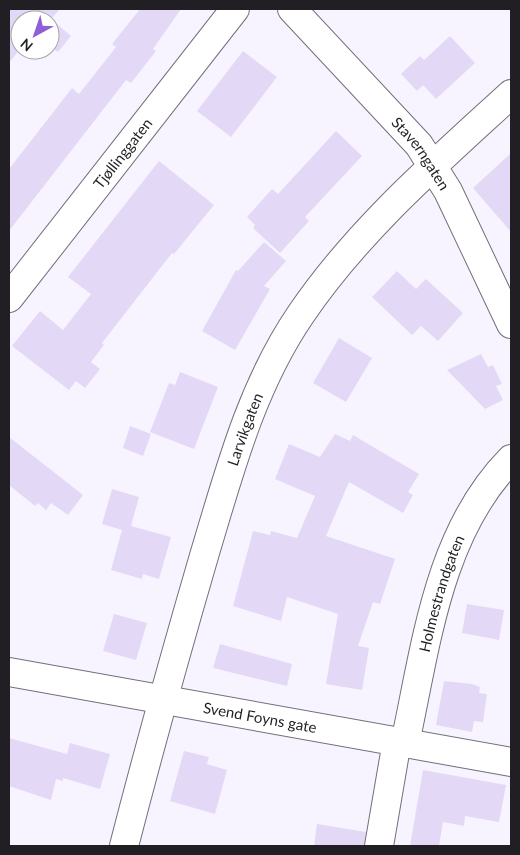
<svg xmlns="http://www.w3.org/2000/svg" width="520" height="855" viewBox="0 0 520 855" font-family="Lato,sans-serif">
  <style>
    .building { fill: #e3d9f7 }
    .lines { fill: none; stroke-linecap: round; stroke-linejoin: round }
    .street-casing { stroke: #736f7a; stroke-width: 30 }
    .street { stroke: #fff; stroke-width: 28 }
    .labels { text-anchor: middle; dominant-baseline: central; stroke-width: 4; stroke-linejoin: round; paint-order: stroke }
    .street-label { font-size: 15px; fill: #211f24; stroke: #fff }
  </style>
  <rect width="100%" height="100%" fill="#f7f4ff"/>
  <path class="building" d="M 9,9 L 60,9 L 51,19 L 71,36 L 58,52 L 50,46 L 50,20 L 20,20 L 20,49 L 9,63 Z
    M 140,9 L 181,9 L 153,49 L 156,51 L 131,83 L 126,80 L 9,231 L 9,169 L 72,88 L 79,94 L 116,47 L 112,44 Z
    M 450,36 L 475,63 L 436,99 L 423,85 L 417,91 L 401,74 L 420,56 L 424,60 Z
    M 243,51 L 277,77 L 231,137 L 197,111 Z
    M 336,131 L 362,156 L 305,217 L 309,221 L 280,253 L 253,228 L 255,225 L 247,217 L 272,189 L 278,194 Z
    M 511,153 L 511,232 L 473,188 Z
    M 159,161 L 214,205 L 174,254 L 172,253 L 102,343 L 104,345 L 91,362 L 100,369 L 85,388 L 76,381 L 69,390 L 12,346 L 40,311 L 63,330 L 91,294 L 68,277 Z
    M 264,242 L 286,261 L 264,286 L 270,289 L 235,350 L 202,331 L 236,270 L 238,271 Z
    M 397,271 L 416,289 L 426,279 L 463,313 L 438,341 L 421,326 L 412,335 L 372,297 Z
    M 339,338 L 372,358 L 346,402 L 313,383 Z
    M 481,354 L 488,367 L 493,365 L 502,384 L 496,386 L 503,400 L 485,409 L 447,370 Z
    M 180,372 L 218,387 L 194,449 L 150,432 L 169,383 L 175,385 Z
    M 130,426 L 151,434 L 143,456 L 123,448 Z
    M 335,434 L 350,441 L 353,435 L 419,474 L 408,492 L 413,495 L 403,513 L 349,482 L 326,536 L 395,559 L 380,604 L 373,602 L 358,646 L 369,648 L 362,690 L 326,684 L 338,614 L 287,597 L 281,621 L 233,606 L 253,531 L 270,535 L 271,531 L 297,538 L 315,496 L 275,479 L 289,444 L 320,457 Z
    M 9,437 L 83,495 L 68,515 L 51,503 L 46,510 L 38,503 L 35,506 L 9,485 Z
    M 112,489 L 139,497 L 131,526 L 171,537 L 159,579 L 143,574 L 142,579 L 111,570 L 122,530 L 102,524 Z
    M 467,604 L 504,610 L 499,640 L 462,633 Z
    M 114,614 L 147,623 L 136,660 L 103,651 Z
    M 220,644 L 292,664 L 287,686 L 213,668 Z
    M 444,681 L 472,684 L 480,687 L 479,693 L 487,694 L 483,722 L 474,721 L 472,732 L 436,725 Z
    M 9,738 L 67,754 L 70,743 L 110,754 L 100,789 L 63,778 L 63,781 L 56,779 L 51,800 L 9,786 Z
    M 184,751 L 209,757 L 207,764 L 227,770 L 215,814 L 170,801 Z
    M 423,770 L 506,785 L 499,822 L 465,816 L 464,826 L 443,822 L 439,846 L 410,846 Z
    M 317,824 L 366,832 L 364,846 L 314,846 Z"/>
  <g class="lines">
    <defs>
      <g id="street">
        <path id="s1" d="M 292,9 L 419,145 L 448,191 L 511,324"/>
        <path id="s2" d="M 9,298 L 235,9"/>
        <path id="s3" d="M 9,672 L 511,762"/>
        <path id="s4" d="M 405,743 C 426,646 438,533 511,459"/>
        <path id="s5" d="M 124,846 C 149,749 176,652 204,556 C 229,473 251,387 301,314 C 358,230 437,162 511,94"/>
        <path d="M 379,846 L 397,741"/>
      </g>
    </defs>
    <use href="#street" class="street-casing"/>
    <use href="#street" class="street"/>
  </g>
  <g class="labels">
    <g class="street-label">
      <text stroke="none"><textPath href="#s2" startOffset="184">Tjøllinggaten</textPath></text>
      <text stroke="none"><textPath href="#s1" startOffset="194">Staverngaten</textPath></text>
      <text stroke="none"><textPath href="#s5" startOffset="434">Larvikgaten</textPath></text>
      <text stroke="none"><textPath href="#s4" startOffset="154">Holmestrandgaten</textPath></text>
      <text stroke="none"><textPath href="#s3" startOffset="255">Svend Foyns gate</textPath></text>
    </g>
  </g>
  <rect width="520" height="855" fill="none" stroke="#211f24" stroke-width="20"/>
  <g transform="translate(35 35) rotate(220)"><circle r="24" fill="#ffffff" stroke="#a6a5a7"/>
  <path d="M0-4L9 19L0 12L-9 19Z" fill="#905ed7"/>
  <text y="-8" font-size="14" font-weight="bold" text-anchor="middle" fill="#211f24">N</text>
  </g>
</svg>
